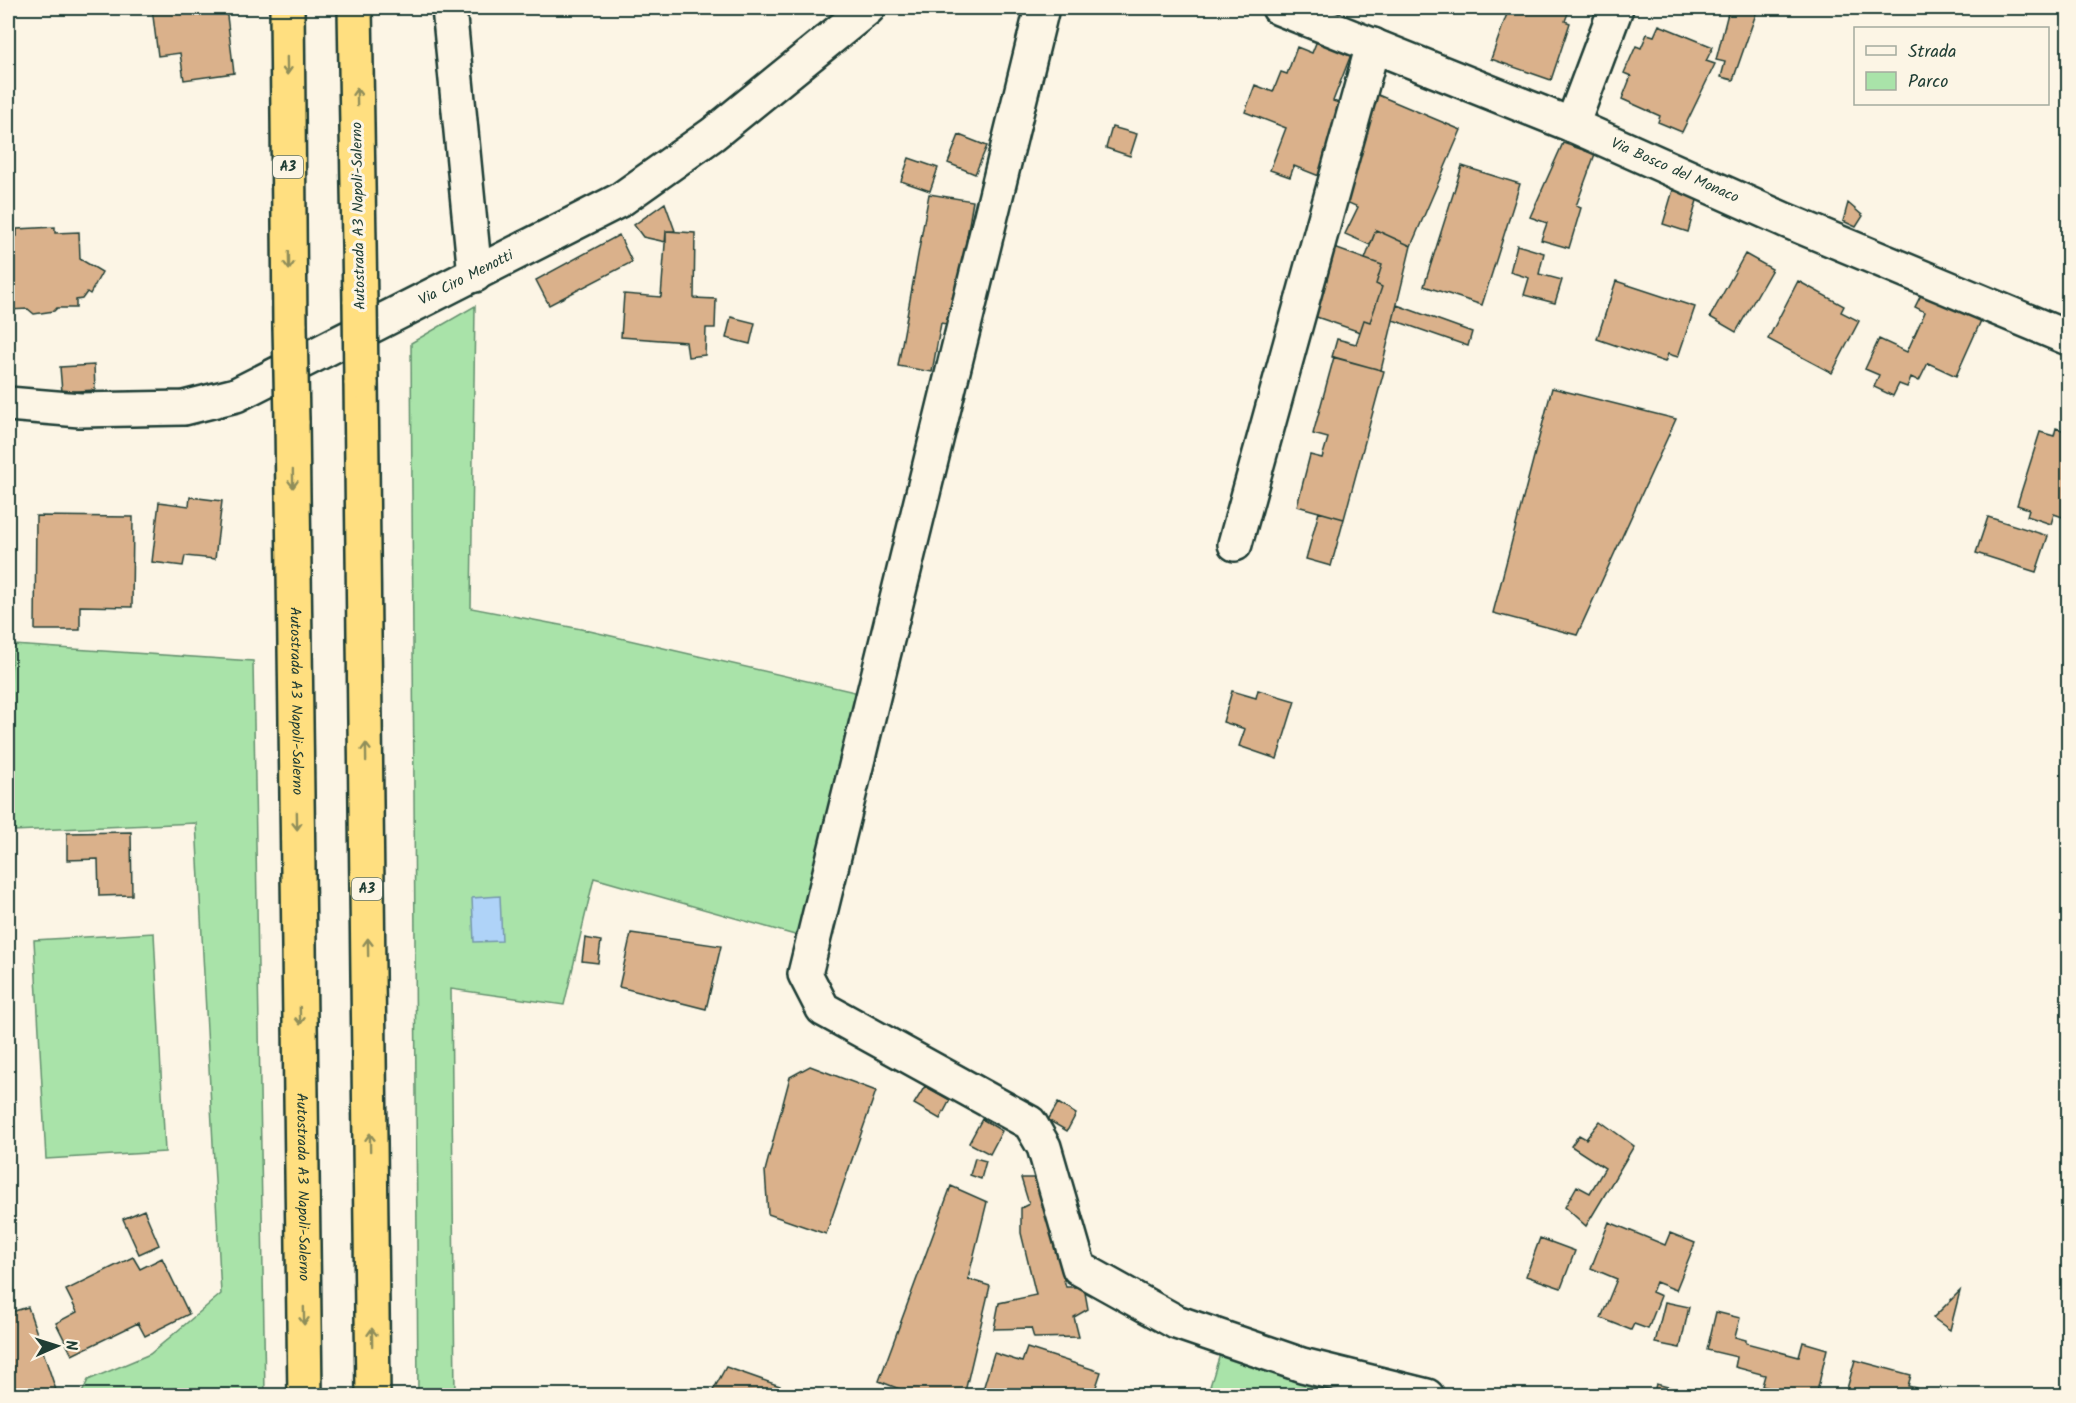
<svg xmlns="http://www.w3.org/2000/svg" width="2076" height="1403" viewBox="0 0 2076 1403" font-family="Kalam,sans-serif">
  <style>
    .green { fill: #a9e3a9; stroke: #64906e; stroke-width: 1.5 }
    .water { fill: #afd3f8; stroke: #7597aa; stroke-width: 1.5 }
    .building { fill: #dab18b; stroke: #1f3d34; stroke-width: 1.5 }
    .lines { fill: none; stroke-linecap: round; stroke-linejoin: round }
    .minor-casing { stroke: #1f3d34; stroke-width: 38 }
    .highway-casing { stroke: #1f3d34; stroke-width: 38 }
    .minor { stroke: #fcf5e5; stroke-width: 33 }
    .highway { stroke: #ffdf80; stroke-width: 33 }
    .highway-bridge-casing { stroke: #1f3d34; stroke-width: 38; stroke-linecap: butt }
    .highway-bridge { stroke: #ffdf80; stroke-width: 33 }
    .oneway { stroke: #8f8e5a }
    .labels { text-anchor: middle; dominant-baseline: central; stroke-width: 6; stroke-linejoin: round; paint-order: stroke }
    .shield { fill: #fcf5e5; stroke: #617469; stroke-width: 1.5 }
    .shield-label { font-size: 14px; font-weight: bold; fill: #1f3d34 }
    .street-label { font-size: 15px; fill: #1f3d34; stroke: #fcf5e5 }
  </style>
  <rect width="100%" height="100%" fill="#fcf5e5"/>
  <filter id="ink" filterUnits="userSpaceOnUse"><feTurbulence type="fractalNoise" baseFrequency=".0167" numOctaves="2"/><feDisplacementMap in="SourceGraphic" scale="12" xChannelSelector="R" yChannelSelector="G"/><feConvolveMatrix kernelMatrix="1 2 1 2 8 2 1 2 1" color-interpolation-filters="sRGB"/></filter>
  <g filter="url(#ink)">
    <path class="green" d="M 475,306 L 471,608 L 581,629 L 859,693 L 802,937 L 594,878 L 564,1005 L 451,989 L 455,1396 L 418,1395 L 411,343 Z
      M 13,645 L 253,661 L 265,1395 L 81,1395 L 88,1380 L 150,1354 L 221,1294 L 196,823 L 13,831 L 8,714 Z
      M 154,933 L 165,1152 L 46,1159 L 34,940 Z
      M 1221,1351 L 1336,1385 L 1333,1395 L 1207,1396 Z"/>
    <path class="water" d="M 500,896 L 502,941 L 474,942 L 472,898 Z"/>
    <path class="building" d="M 152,8 L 226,8 L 234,73 L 184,80 L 180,53 L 158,56 Z
      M 1509,8 L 1570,8 L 1565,21 L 1570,23 L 1551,80 L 1491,59 Z
      M 1727,8 L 1758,8 L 1733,80 L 1721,77 L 1725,62 L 1716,60 L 1728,13 Z
      M 1659,25 L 1713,47 L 1706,61 L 1715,64 L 1682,132 L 1658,122 L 1660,116 L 1622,99 L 1631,76 L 1624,73 L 1636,46 L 1641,48 L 1647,34 L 1654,36 Z
      M 1318,38 L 1352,52 L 1333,101 L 1345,105 L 1319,176 L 1294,166 L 1290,177 L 1270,170 L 1286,128 L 1245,112 L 1255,85 L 1273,92 L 1281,72 L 1287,74 L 1297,47 L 1312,53 Z
      M 1371,92 L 1461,130 L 1411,246 L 1376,230 L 1370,245 L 1345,234 L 1358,207 L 1333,196 L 1354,167 L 1366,138 L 1354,133 Z
      M 1112,127 L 1137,134 L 1130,156 L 1106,148 Z
      M 959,135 L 987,146 L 975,174 L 948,163 Z
      M 1563,143 L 1595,154 L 1576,206 L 1581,208 L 1569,248 L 1541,240 L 1547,223 L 1530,217 Z
      M 909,158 L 938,168 L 930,191 L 901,181 Z
      M 1462,166 L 1520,184 L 1482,305 L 1424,286 Z
      M 1673,190 L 1698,197 L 1688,232 L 1663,224 Z
      M 929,194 L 973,201 L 952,325 L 941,323 L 932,372 L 898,366 Z
      M 665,203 L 675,231 L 666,231 L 666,242 L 643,237 L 634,225 Z
      M 1848,203 L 1863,216 L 1856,227 L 1843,221 Z
      M 55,227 L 55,233 L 79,232 L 80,259 L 102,272 L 90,294 L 87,292 L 82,299 L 76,300 L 76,308 L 57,308 L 54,311 L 34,314 L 28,309 L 8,310 L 8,236 L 17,236 L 17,229 Z
      M 1376,230 L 1411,246 L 1381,370 L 1332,357 L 1337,339 L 1356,344 L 1364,320 L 1370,322 L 1382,287 L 1376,284 L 1382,265 L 1365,259 Z
      M 666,231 L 695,233 L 694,298 L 716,299 L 715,328 L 706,328 L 705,355 L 688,357 L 686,342 L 621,337 L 624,294 L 661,297 Z
      M 619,235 L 632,262 L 549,305 L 536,280 Z
      M 1326,245 L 1382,265 L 1376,284 L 1382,287 L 1370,322 L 1364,320 L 1360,332 L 1302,312 Z
      M 1517,245 L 1544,253 L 1539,274 L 1562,280 L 1555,303 L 1524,295 L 1529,278 L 1510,272 Z
      M 1745,254 L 1772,269 L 1736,332 L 1710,317 Z
      M 1616,281 L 1695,307 L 1678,357 L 1668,354 L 1665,362 L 1597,339 Z
      M 1798,281 L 1844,306 L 1841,312 L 1859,321 L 1832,373 L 1768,339 Z
      M 1924,289 L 1983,316 L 1956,376 L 1928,363 L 1919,381 L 1911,377 L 1907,387 L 1899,384 L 1893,396 L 1874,387 L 1879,375 L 1865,369 L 1879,339 L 1907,352 L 1925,312 L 1915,307 Z
      M 1397,305 L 1472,332 L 1468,346 L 1393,320 Z
      M 731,317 L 755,323 L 750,344 L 726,338 Z
      M 1334,357 L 1384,371 L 1344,519 L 1297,506 L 1310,455 L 1322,458 L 1328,438 L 1313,434 Z
      M 94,365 L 95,390 L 62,392 L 60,367 Z
      M 1552,388 L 1676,419 L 1577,635 L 1493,613 Z
      M 2056,428 L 2068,432 L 2068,519 L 2054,514 L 2051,524 L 2027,516 L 2029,509 L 2017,505 L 2040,432 L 2054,436 Z
      M 190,497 L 222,501 L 215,559 L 185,556 L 183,566 L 152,562 L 159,502 L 189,506 Z
      M 1319,512 L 1344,519 L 1331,566 L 1306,559 Z
      M 36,516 L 133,517 L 132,607 L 80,606 L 80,630 L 35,630 Z
      M 1988,517 L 2048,536 L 2036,572 L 1976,553 Z
      M 1258,690 L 1295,701 L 1277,759 L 1239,746 L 1245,729 L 1223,722 L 1232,691 L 1256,698 Z
      M 131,832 L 132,895 L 99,896 L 98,859 L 67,860 L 67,833 Z
      M 631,933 L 721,946 L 706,1009 L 619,987 Z
      M 585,938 L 601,941 L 598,963 L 582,961 Z
      M 810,1066 L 876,1091 L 826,1234 L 768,1214 L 765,1171 L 790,1077 Z
      M 925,1086 L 950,1100 L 940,1119 L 914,1104 Z
      M 1058,1103 L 1076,1114 L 1067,1131 L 1048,1120 Z
      M 982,1119 L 1002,1131 L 990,1154 L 969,1143 Z
      M 1600,1121 L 1634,1146 L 1586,1226 L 1565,1207 L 1577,1186 L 1590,1193 L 1605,1168 L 1571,1146 L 1579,1135 L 1586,1139 Z
      M 975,1158 L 986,1161 L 981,1179 L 970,1175 Z
      M 1021,1178 L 1036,1178 L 1066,1287 L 1084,1287 L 1088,1309 L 1074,1317 L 1079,1337 L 1034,1338 L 1031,1328 L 994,1329 L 999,1303 L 1036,1295 L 1021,1233 L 1021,1208 L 1029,1204 Z
      M 951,1186 L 987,1202 L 968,1279 L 990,1286 L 964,1396 L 917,1396 L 879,1381 Z
      M 144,1210 L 159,1245 L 139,1254 L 123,1219 Z
      M 1609,1222 L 1665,1245 L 1670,1233 L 1695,1243 L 1676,1290 L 1656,1282 L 1652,1292 L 1661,1296 L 1648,1329 L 1634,1324 L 1631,1330 L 1601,1318 L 1617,1279 L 1591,1268 Z
      M 1540,1238 L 1575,1251 L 1561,1288 L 1526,1276 Z
      M 133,1257 L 140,1269 L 162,1258 L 189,1314 L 145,1336 L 138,1323 L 72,1355 L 56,1323 L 77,1312 L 66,1290 Z
      M 1960,1291 L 1950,1330 L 1933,1318 Z
      M 1665,1302 L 1689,1307 L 1680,1348 L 1655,1343 Z
      M 28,1307 L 58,1396 L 8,1396 L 8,1313 Z
      M 1716,1312 L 1740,1318 L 1735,1337 L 1746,1340 L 1746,1343 L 1799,1357 L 1803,1342 L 1827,1349 L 1816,1396 L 1800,1396 L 1762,1386 L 1765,1375 L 1735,1367 L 1737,1357 L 1707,1350 Z
      M 1027,1348 L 1101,1372 L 1093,1396 L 981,1396 L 994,1353 L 1022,1362 Z
      M 1855,1360 L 1911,1375 L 1908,1386 L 1916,1388 L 1914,1396 L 1845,1396 Z
      M 726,1367 L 780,1386 L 776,1396 L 710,1396 Z
      M 1656,1384 L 1676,1389 L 1674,1396 L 1653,1396 Z"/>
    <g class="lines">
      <defs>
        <g id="minor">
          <path d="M 449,8 L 475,275"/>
          <path d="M 1042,8 L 805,974 L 823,1009 L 1030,1123 L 1044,1147 L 1079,1268 L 1176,1322 L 1302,1365 L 1427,1396"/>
          <path id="s1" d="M 1279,8 L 1572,125 L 1785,220 L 2068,338"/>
          <path d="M 1572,125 L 1616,8"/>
          <path id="s2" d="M 8,404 L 80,410 L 184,408 L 236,395 L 620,200 L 713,134 L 868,8"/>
          <path d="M 1235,544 L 1373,45"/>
        </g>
        <g id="highway">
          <path d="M 287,8 L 290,326"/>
          <path d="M 355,8 L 360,303"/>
          <path d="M 361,382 L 373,1396"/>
          <path id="s3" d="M 292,421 L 305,1396"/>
        </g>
      </defs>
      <use href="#minor" class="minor-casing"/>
      <use href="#highway" class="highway-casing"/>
      <use href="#minor" class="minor"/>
      <use href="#highway" class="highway"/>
      <defs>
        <path id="highway-bridge" d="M 360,303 L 361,382
          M 290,326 L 292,421"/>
      </defs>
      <use href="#highway-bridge" class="highway-bridge-casing"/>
      <use href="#highway-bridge" class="highway-bridge"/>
    </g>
    <defs><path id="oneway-shaft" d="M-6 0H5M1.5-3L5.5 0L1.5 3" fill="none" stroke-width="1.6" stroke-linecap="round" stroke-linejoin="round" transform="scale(1.5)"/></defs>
    <g class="oneway">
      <use href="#oneway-shaft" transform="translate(287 66) rotate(89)"/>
      <use href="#oneway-shaft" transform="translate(357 97) rotate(-91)"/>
      <use href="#oneway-shaft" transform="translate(289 261) rotate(89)"/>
      <use href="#oneway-shaft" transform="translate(293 479) rotate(89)"/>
      <use href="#oneway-shaft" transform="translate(366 752) rotate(-91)"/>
      <use href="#oneway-shaft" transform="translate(297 821) rotate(89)"/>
      <use href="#oneway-shaft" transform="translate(368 947) rotate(-91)"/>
      <use href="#oneway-shaft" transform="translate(300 1016) rotate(89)"/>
      <use href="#oneway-shaft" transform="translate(370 1142) rotate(-91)"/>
      <use href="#oneway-shaft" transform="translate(304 1316) rotate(89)"/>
      <use href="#oneway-shaft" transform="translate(372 1337) rotate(-91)"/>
    </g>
  </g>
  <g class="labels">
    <g class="shield">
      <rect x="273" y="156" width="30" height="22" rx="4.5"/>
      <rect x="352" y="878" width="30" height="22" rx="4.5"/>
    </g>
    <g class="shield-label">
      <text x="288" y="167">A3</text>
      <text x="367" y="889">A3</text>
    </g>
    <g class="street-label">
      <text stroke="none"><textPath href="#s1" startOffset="428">Via Bosco del Monaco</textPath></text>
      <text transform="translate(359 216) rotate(-91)">Autostrada A3 Napoli-Salerno</text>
      <text stroke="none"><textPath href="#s2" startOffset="488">Via Ciro Menotti</textPath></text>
      <text stroke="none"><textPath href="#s3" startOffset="280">Autostrada A3 Napoli-Salerno</textPath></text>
      <text stroke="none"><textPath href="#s3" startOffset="766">Autostrada A3 Napoli-Salerno</textPath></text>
    </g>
  </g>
  <rect width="2076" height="1403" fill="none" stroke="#fcf5e5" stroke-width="30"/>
  <rect x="15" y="15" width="2046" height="1373" fill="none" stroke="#1f3d34" stroke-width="2" filter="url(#ink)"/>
  <rect x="1854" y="27" width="195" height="78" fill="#fcf5e5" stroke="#a4ab9e" stroke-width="1.5"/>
  <rect x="1866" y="46" width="30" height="9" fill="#fcf5e5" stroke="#a4ab9e" stroke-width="1.5"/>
  <text x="1908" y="57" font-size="18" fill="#1f3d34">Strada</text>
  <rect x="1866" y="72" width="30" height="18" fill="#a9e3a9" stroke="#a4ab9e" stroke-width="1.5"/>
  <text x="1908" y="87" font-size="18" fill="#1f3d34">Parco</text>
  <g transform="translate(57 1346) rotate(87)" stroke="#fcf5e5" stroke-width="4.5" paint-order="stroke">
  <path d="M0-4.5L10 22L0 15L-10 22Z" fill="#1f3d34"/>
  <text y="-9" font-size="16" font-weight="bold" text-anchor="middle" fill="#1f3d34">N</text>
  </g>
</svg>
